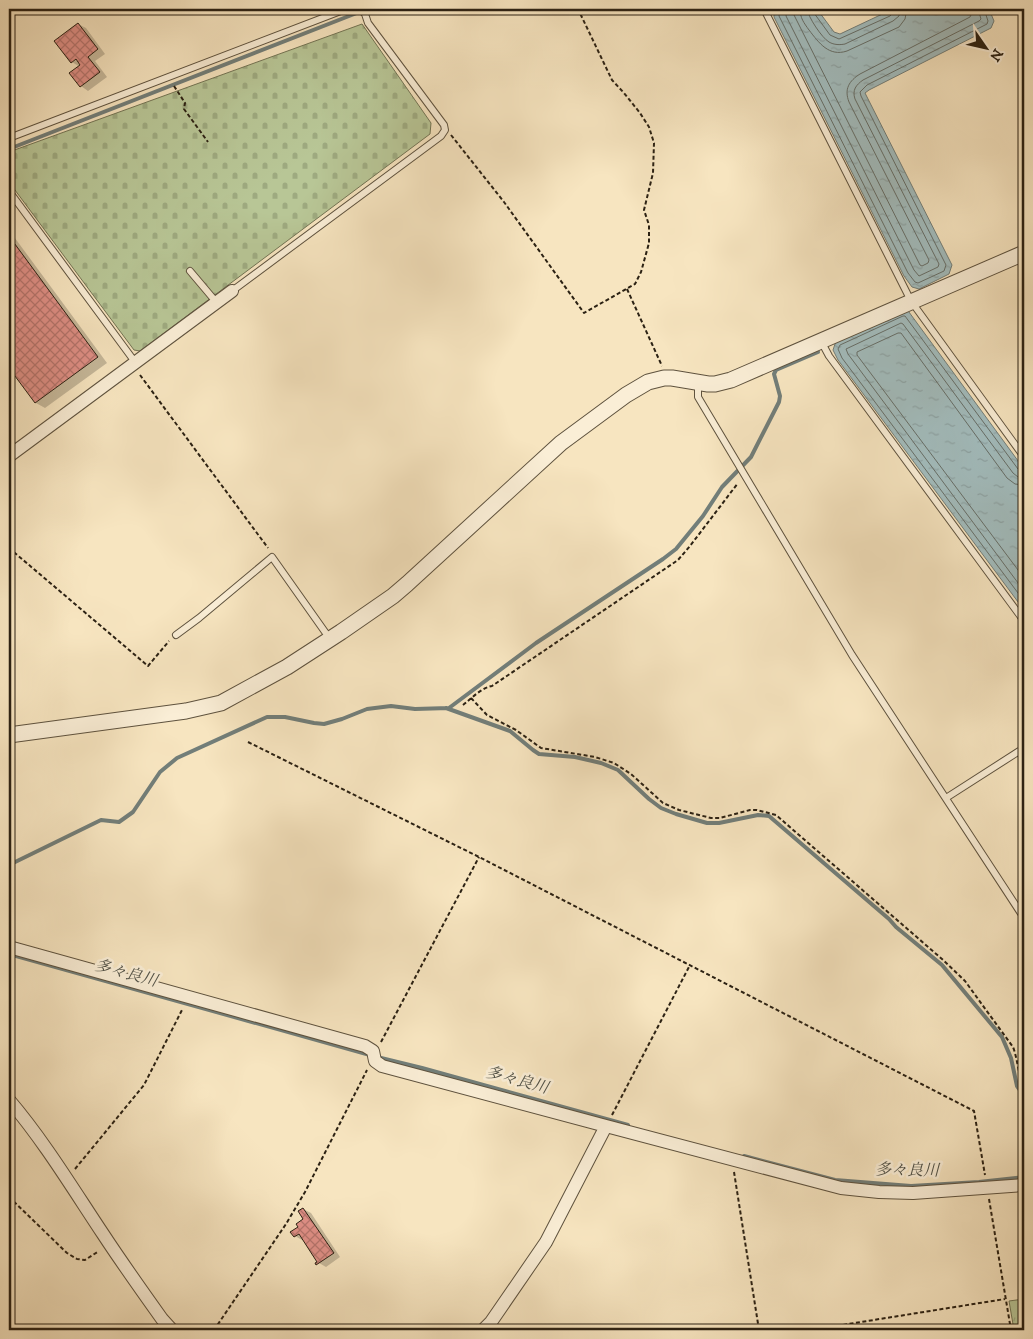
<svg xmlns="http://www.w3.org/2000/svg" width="1033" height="1339" viewBox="0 0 1033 1339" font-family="'IM FELL DW Pica','Noto Serif JP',serif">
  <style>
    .grass { fill: url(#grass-tufts); stroke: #727454 }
    .cemetery { fill: url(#cemetery-stones); stroke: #727454 }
    .water { fill: url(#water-ripples); stroke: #727e79 }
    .shadow { fill: #0003 }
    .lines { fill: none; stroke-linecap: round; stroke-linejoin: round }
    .shore { stroke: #666e68; stroke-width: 1 }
    .stream { stroke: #727e79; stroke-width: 4 }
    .building { fill: url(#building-cross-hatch); stroke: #2b2113 }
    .service-casing { stroke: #5e523e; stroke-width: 8 }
    .minor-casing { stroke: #5e523e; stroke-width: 14 }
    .tertiary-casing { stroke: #5e523e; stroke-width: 17 }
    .path { stroke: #2b2113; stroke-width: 2; stroke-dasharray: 4 2.5; stroke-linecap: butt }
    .service { stroke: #faeed6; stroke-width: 6 }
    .minor { stroke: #faeed6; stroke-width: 12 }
    .tertiary { stroke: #faeed6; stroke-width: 15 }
    .labels { text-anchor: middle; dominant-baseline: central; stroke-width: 5; stroke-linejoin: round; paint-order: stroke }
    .water-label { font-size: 16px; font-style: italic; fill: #4f5046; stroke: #faeed6 }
  </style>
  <defs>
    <pattern id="grass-tufts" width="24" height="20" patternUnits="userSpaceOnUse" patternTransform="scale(1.25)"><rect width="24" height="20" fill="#b8c696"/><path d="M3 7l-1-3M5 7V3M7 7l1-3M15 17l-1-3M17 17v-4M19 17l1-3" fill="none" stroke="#9eaa80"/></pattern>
    <pattern id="cemetery-stones" width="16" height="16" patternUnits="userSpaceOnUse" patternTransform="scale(1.25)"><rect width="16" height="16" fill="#b8c696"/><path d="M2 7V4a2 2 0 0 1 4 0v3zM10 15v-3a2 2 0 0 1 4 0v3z" fill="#9eaa80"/></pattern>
    <pattern id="water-ripples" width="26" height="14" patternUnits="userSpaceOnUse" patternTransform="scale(1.25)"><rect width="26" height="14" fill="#a2bcbd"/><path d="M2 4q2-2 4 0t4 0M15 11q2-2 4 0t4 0" fill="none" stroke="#8ca1a2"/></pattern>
    <pattern id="building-cross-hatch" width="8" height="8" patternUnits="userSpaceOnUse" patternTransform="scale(1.25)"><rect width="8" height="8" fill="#df8f86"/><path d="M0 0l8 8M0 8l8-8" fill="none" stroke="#b5746c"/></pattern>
  </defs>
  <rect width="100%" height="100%" fill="#f7e5c0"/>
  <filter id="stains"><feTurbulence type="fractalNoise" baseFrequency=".004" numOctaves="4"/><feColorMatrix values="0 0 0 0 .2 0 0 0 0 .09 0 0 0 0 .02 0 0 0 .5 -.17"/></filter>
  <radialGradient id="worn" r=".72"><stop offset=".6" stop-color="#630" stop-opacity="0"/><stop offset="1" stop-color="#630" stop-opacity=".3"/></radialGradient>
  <path class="grass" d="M 1024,1299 L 1024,1330 L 1014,1330 L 1009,1301 Z"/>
  <path class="cemetery" d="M 362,24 L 431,123 L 430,134 L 140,351 L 134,350 L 9,182 L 9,152 Z"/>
  <path class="water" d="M 778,9 L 817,9 L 834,32 L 840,34 L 893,9 L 989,9 L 994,21 L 991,28 L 869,90 L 865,93 L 952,265 L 949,274 L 919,289 L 912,287 L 904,276 L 774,17 L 774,12 Z
    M 906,308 L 1024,469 L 1024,610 L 838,360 L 833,350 L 836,341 Z"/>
  <path class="shadow" d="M 78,24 L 86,28 L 105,54 L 95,61 L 107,77 L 88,91 L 81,86 L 71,73 L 80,67 L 72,62 Z
    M 9,230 L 107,363 L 45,408 L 36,403 L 9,366 Z
    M 303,1209 L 311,1213 L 340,1257 L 326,1267 L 319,1263 L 304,1239 L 302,1240 L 295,1236 L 305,1219 Z"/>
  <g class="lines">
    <path class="shore" d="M 780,9 L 779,16 L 908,273 L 915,282 L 918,283 L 944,271 L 946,265 L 861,96 L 860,92 L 867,85 L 987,24 L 988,21 L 984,9
      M 787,9 L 786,16 L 914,270 L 919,276 L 938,267 L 939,264 L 855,99 C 852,90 856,85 863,80 L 979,21 L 981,19 L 978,9
      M 794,9 L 794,15 L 920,265 L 922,266 L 928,263 L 929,260 L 849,102 C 844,89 849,81 860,74 L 970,17 L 971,15 L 971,9
      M 800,9 C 800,18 804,23 809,30 C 819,43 829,57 847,51 L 899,27 L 905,19 L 907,9
      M 807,9 C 808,17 822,38 829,42 C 834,45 840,45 845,44 L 893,21 L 899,16 L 900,9
      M 813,9 L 814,13 L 830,35 L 839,39 L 890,16 L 893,13 L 894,9
      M 1024,471 L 1021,471 L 1018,469 L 905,316 L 903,316 L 840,345 L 838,349 L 842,358 L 1024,601
      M 1024,478 L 1018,477 L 1013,473 L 903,324 L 901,323 L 846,349 L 848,354 L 1024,591
      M 1024,485 L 1015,484 L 1007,478 L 901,333 L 898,333 L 857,352 L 857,355 L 1024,578"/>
    <path class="stream" d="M 9,149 L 367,9
      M 446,708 L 510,731 L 533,750 L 539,754 L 575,757 L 601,763 L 618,770 L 649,799 L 661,808 L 676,814 L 707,823 L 719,823 L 758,815 L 769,816 L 889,919 L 896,927 L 942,965 L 1002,1037 L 1011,1058 L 1017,1086 L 1024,1096
      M 9,865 L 101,820 L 119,822 L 133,812 L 160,772 L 177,758 L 267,717 L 285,717 L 314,723 L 324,724 L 342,719 L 367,709 L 391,706 L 415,709 L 449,708 L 536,643 L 663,559 L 676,549 L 703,516 L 722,487 L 751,457 L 779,402 L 780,396 L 774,374 L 776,370 L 818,352
      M 9,954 L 370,1055
      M 377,1057 L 422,1068 L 628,1125
      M 744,1156 L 835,1180 L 911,1186 L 979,1182 L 1024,1177"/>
  </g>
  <path class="building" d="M 78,23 L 98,49 L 88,57 L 100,72 L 80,87 L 69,73 L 80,65 L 76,59 L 71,63 L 54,41 Z
    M 9,236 L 98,357 L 35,403 L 9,368 Z
    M 303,1208 L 334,1253 L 316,1265 L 315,1263 L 317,1262 L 299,1234 L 294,1237 L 290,1232 L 298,1227 L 296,1224 L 303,1219 L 298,1211 Z"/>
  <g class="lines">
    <defs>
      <path id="service" d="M 764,9 L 911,301 L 1024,457
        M 9,138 L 346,9
        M 9,191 L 135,362
        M 190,271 L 217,303
        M 232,291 L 441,136 L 445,130 L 444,125 L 368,23 L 365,14 L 360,9
        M 821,341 L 829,356 L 1024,621
        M 698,383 L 698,397 L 852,655 L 1024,918
        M 176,635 L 199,618 L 272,557 L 330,639
        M 946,798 L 1024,748"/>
      <path id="minor" d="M 9,456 L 232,291
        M 9,947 L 365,1046 L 373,1051 L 375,1061 L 382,1066 L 606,1126 L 841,1188 L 879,1192 L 913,1193 L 1024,1185
        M 9,1100 C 44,1141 73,1189 103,1234 C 122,1263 142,1291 162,1319 L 172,1330
        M 483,1330 L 491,1322 L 546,1242 L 606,1126"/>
      <path id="tertiary" d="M 9,735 L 186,711 L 221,703 L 287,667 L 341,632 L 393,596 L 407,584 L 561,443 L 626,395 L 648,382 L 664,378 L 672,378 L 708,384 L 715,384 L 731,380 L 1024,253"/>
    </defs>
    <use href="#service" class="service-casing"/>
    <use href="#minor" class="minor-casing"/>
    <use href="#tertiary" class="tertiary-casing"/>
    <path class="path" d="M 174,86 L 185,103 L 184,109 L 208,142
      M 451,135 L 504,202 L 584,313 L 635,284 L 641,272 L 649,243 L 649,225 L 644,210 L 653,173 L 654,143 L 649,127 L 640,113 L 624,93 L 612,80 L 578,9
      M 627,289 L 662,366
      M 140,375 L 268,548
      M 9,548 L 148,666 L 169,641
      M 471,698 L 487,715 L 516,730 L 541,748 L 595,757 L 614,763 L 631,774 L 663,803 L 679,810 L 711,818 L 720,818 L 750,810 L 757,810 L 776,815 L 942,959 L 965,981 L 1013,1047 C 1018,1060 1018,1075 1024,1088
      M 463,705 C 472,698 481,688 492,686 L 678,560 L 690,546 L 738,483
      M 248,742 L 479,857 L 974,1111 L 985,1175
      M 381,1042 L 479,857
      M 612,1115 L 690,965
      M 75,1169 L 144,1085 L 183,1008
      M 734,1172 L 759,1330
      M 9,1197 L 67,1253 L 77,1259 L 85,1260 L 99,1251
      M 989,1199 L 1011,1330
      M 214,1330 L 286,1224 L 305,1192 L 367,1070
      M 811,1330 L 1005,1299"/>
    <use href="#service" class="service"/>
    <use href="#minor" class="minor"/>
    <use href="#tertiary" class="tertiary"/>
  </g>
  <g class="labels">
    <g class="water-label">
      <text transform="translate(126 973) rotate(15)">多々良川</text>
      <text transform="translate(517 1080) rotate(15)">多々良川</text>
      <text transform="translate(907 1170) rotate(1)">多々良川</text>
    </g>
  </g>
  <rect width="1033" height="1339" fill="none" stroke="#f7e5c0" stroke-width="30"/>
  <rect x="10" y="10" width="1013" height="1319" fill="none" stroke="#2b2113" stroke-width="2.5"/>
  <rect x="15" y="15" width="1003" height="1309" fill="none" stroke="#2b2113"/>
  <g transform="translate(986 48) rotate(124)" stroke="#faeed6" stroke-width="4" paint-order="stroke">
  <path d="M0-4L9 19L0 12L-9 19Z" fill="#2b2113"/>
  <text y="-8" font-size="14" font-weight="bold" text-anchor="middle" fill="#2b2113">N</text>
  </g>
  <rect width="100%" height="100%" filter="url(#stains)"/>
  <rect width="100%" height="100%" fill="url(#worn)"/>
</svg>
